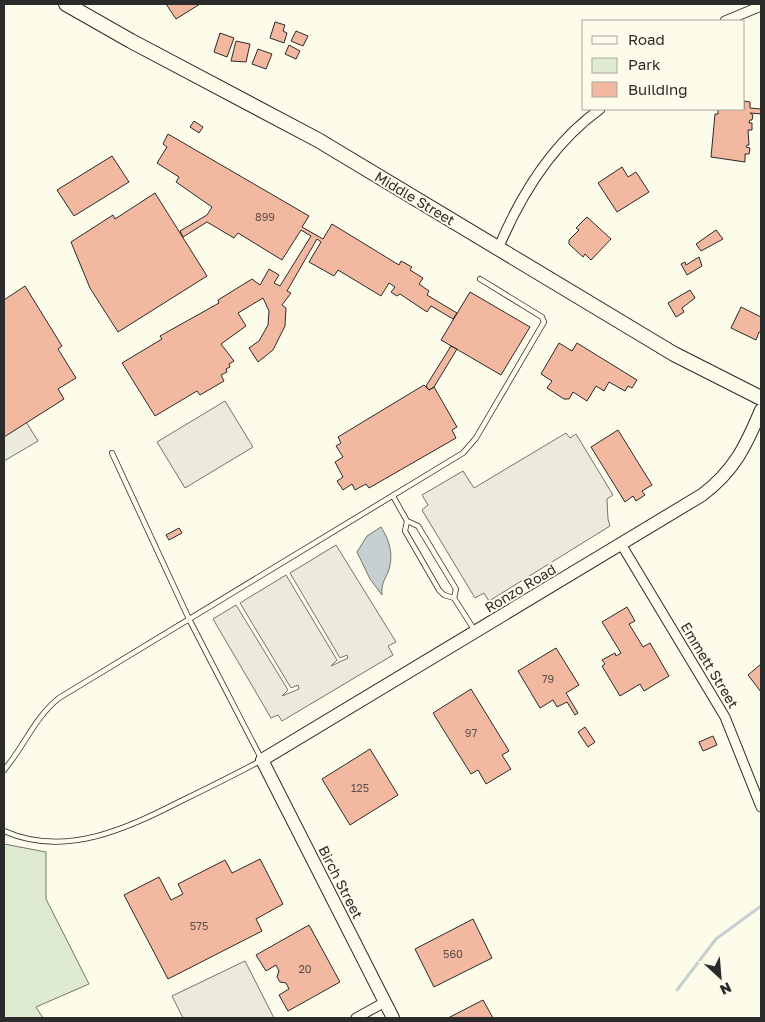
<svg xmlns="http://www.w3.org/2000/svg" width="765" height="1022" viewBox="0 0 765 1022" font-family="'Golos Text',sans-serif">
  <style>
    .green { fill: #deebd1; stroke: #74746e }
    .parking { fill: #eceadb; stroke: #74746e }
    .water { fill: #c7d0d0; stroke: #74746e }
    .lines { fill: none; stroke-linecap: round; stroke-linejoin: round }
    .stream { stroke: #c7d0d0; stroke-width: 3 }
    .building { fill: #f2b8a0; stroke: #2b2b2b }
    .service-casing { stroke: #2b2b2b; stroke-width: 6 }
    .minor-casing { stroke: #2b2b2b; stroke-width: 11 }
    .secondary-casing { stroke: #2b2b2b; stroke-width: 14 }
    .primary-casing { stroke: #2b2b2b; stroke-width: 16 }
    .service { stroke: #fdfbea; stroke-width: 4.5 }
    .minor { stroke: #fdfbea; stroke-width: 9 }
    .secondary { stroke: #fdfbea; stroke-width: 12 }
    .primary { stroke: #fdfbea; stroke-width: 14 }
    .labels { text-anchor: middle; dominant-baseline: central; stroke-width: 4; stroke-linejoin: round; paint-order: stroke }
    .number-label { font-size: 11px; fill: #5d4e48 }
    .street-label { font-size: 14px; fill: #2b2b2b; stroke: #fdfbea }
  </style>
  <rect width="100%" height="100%" fill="#fdfbea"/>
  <path class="green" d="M 4,844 L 46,852 L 46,899 L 89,984 L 36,1007 L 43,1018 L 4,1018 Z"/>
  <path class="parking" d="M 8,393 L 38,441 L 4,461 L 4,396 Z
    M 225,401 L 253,447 L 185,488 L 157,442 Z
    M 566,433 L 570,438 L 576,434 L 613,495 L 607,499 L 608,519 L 610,526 L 489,601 L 484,593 L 475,598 L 422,510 L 428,505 L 422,495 L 463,471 L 474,488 Z
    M 336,545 L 396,642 L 388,646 L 393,655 L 282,721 L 278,715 L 271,718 L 213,619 L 236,605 L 288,690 L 282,696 L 299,689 L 298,685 L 291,688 L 240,603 L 286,575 L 337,660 L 331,666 L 348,658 L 347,655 L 340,658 L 290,573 Z
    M 245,961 L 274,1018 L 183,1018 L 172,996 Z"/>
  <path class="water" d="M 381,527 C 390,541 394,556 388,572 C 384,581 381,585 382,595 L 370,579 L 357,552 L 367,536 Z"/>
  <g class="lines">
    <path class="stream" d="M 677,990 L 716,939 L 761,906"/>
  </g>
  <path class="building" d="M 166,4 L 200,4 L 176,19 Z
    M 275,22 L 285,25 L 283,31 L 287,33 L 284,43 L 270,38 Z
    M 296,31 L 308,36 L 303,46 L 291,41 Z
    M 220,33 L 234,38 L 227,57 L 214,52 Z
    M 236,41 L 250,44 L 246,62 L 231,61 Z
    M 289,45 L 300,51 L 296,59 L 285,54 Z
    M 258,49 L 272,54 L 266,69 L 252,64 Z
    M 744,101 L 750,102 L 750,108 L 761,109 L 761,114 L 750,113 L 753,115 L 752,120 L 750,120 L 749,123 L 752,123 L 752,130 L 748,130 L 749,145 L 747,145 L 746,147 L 750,148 L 749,154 L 745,154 L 745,162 L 711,157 L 715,114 L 718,114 L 718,109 L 744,109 Z
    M 194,121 L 203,127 L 199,133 L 190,127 Z
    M 168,134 L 309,216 L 302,227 L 323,239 L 332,224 L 399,265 L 401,261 L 412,267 L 410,270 L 423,278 L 419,284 L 429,291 L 427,295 L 457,313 L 453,319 L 431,306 L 427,312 L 400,294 L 397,296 L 391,292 L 395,287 L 389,283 L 381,296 L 338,270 L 334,276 L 309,262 L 321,242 L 317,239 L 287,291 L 291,293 L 282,305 L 286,308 L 285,326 L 273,350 L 258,362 L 249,348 L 259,341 L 268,325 L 269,311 L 263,298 L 238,313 L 246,326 L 221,344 L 234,361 L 229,364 L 230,367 L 226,369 L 227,372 L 221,375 L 224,381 L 200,395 L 197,391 L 155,416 L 122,363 L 162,339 L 160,336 L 219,303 L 218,300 L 252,279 L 260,285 L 269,269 L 279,275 L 274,283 L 280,286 L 311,236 L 301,230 L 282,260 L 238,233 L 234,238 L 207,222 L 183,237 L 180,231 L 207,215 L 212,207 L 176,182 L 179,177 L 157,163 L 167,147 L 163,144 Z
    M 112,156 L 129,182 L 74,216 L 57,190 Z
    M 622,167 L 628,177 L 636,172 L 649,192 L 617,212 L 598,183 Z
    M 155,193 L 207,276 L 118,332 L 90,288 L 71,242 L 113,215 L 115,219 Z
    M 587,217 L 611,239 L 591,260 L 585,254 L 583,257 L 569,244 L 569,240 L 579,230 L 576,228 Z
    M 716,230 L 723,239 L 701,251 L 696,244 Z
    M 699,257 L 702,266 L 687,275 L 681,264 L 685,262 L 686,265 Z
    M 25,286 L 62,346 L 58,349 L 76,378 L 58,389 L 64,399 L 4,437 L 4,300 Z
    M 690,290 L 695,298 L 682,308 L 684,312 L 676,317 L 668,303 Z
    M 470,292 L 530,327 L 501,375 L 441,340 Z
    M 741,307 L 761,317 L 761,333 L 759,332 L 756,340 L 731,328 Z
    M 559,343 L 572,351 L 577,343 L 637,380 L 632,388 L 628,386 L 625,391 L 609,382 L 604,391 L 596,386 L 587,401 L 573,392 L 569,399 L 564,399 L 547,388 L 552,381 L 541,374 Z
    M 451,346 L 457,349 L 434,387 L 429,390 L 426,386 Z
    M 424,385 L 429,390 L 434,387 L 457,427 L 452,430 L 456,438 L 369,488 L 366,484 L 355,490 L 352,484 L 343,490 L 337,481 L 343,477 L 335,462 L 343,457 L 336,446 L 341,443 L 338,437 Z
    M 618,430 L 652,485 L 642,491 L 645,495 L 636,501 L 633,496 L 625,502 L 591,447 Z
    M 179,528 L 182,533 L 169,540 L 166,535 Z
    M 627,607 L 635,621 L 629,624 L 643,647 L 650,643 L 669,676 L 644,691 L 640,684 L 620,696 L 602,666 L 605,664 L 602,660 L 615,653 L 616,656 L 621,653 L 602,622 Z
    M 556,648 L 579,685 L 566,693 L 578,713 L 575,715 L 567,702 L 557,707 L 553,700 L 540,708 L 518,671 Z
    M 761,664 L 761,692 L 748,675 Z
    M 471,689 L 509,751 L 502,755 L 511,769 L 486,784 L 478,770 L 471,774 L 433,713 Z
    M 585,727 L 595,742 L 588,747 L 578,732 Z
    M 713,736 L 717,745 L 703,751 L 699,742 Z
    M 370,749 L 398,795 L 350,825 L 322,779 Z
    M 260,859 L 283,904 L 256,919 L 262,931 L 168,979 L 124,895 L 159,877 L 171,900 L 183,894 L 178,884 L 225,860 L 232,873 Z
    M 473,919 L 492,958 L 434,987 L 415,949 Z
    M 309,925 L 340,982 L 288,1011 L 279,995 L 289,989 L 286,983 L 280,982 L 277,977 L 279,971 L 276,965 L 266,971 L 256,955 Z
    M 483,1000 L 493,1018 L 448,1018 Z"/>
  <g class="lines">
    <defs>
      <path id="service" d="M 393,496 L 407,521 L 405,531 L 439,590 L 444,595 L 454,598 L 475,631
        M 407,521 L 418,526 L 456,589 L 454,598
        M 4,770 C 24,747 34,718 59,698 L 463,453 L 476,438 L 544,322 L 542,317 L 480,279
        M 4,831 C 65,858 126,829 181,801 C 208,788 236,774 262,760 L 189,619 L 112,453"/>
      <path id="minor" d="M 725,21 L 761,6
        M 498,249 C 520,196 553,143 600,109
        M 621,544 L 725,717 L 761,807
        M 356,1018 L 385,1002"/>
      <path id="secondary" d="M 393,1018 L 262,760 L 702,495 C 734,471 746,446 761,410"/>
      <path id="primary" d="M 66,4 L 131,41 L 318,140 L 674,354 L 761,398"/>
    </defs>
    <use href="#service" class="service-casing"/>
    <use href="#minor" class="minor-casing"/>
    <use href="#secondary" class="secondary-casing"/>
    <use href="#primary" class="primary-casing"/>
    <use href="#service" class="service"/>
    <use href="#minor" class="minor"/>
    <use href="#secondary" class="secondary"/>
    <use href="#primary" class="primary"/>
  </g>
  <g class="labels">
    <g class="number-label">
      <text x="265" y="216">899</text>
      <text x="548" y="678">79</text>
      <text x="471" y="732">97</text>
      <text x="360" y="787">125</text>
      <text x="199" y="925">575</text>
      <text x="453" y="953">560</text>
      <text x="305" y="968">20</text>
    </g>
    <g class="street-label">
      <text transform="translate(415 198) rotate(31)">Middle Street</text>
      <text transform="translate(520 588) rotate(-31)">Ronzo Road</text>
      <text transform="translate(710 665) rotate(59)">Emmett Street</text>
      <text transform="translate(341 882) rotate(63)">Birch Street</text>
    </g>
  </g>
  <rect width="765" height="1022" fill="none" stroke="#2b2b2b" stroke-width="10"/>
  <rect x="582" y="20" width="162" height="90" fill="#fdfbea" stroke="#a9a89e"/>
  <rect x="592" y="36" width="25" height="8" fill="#fdfbea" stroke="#a9a89e"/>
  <text x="628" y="45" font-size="15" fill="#2b2b2b">Road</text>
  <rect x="592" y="58" width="25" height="15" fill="#deebd1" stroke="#a9a89e"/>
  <text x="628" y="70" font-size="15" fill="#2b2b2b">Park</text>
  <rect x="592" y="82" width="25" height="15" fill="#f2b8a0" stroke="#a9a89e"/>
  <text x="628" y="95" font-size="15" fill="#2b2b2b">Building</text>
  <g transform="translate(720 977) rotate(154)" stroke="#fdfbea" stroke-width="4" paint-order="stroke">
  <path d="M0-4L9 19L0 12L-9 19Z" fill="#2b2b2b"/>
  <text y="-8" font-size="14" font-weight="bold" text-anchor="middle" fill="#2b2b2b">N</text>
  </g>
</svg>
